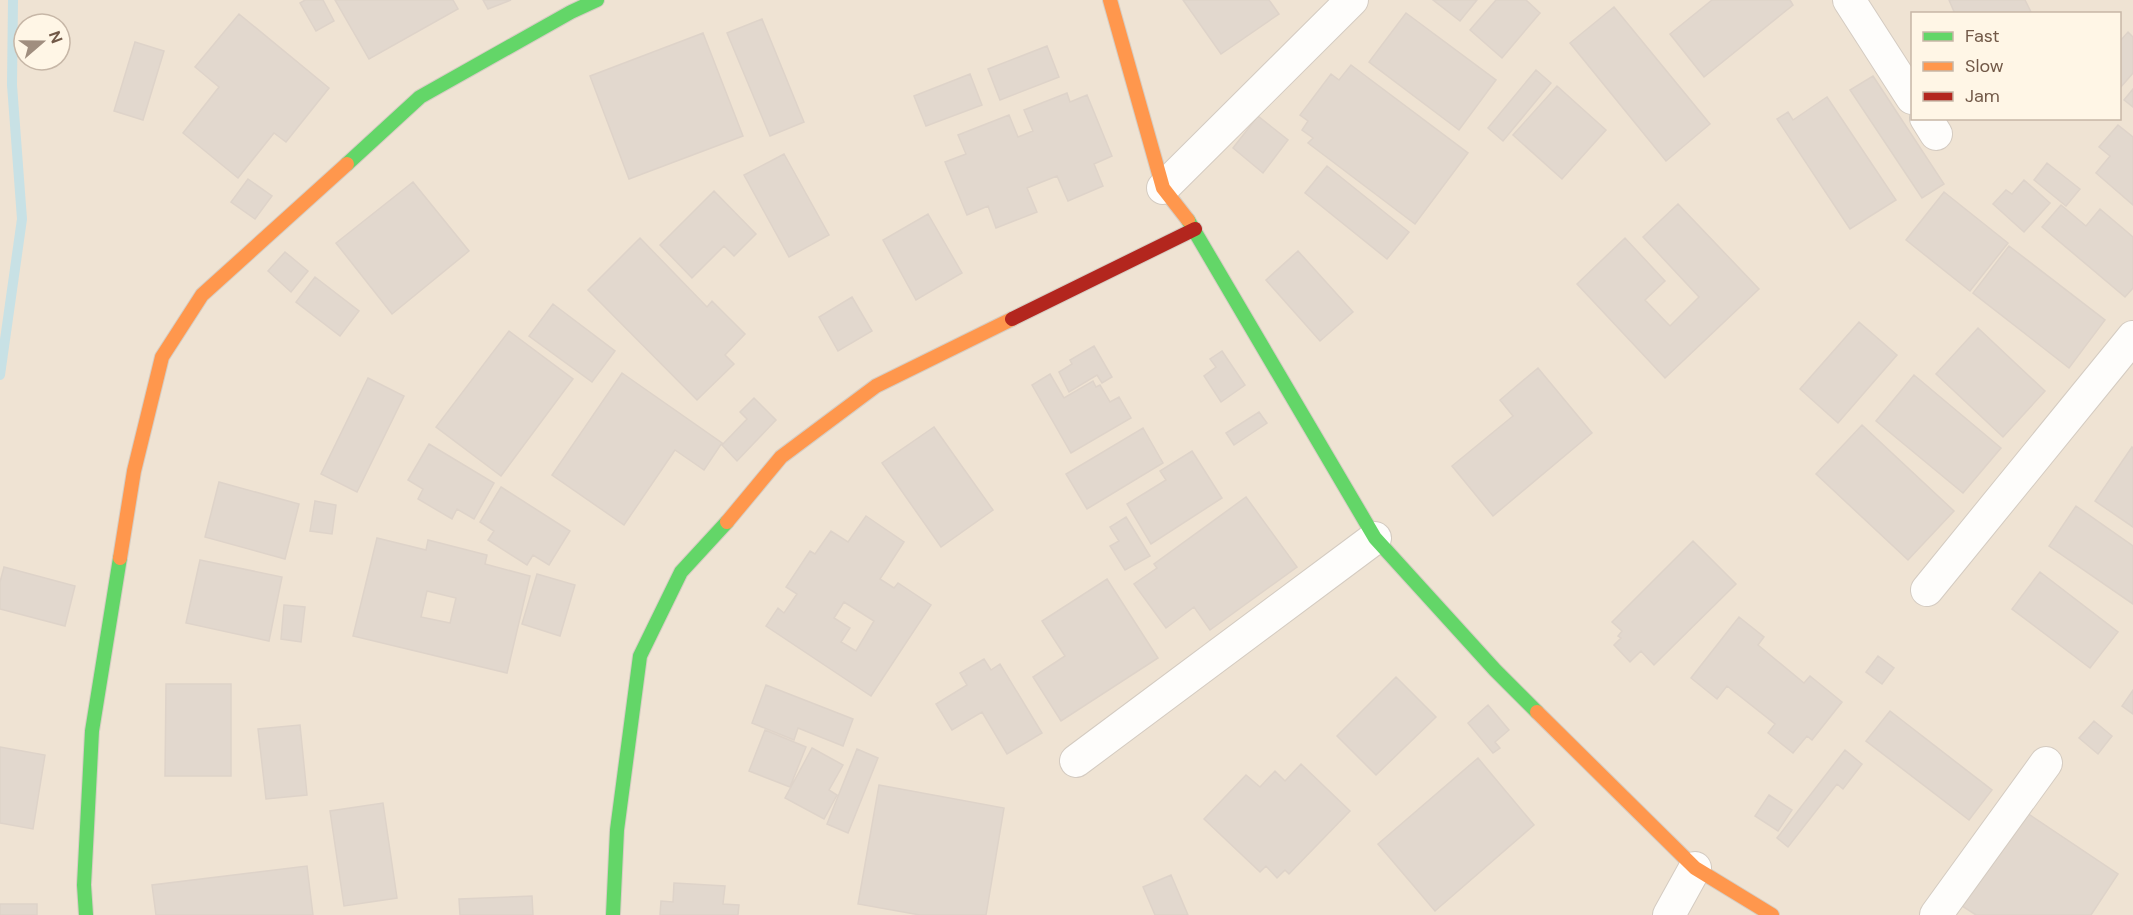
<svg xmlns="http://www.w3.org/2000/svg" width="2133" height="915" viewBox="0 0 2133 915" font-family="'DM Sans',sans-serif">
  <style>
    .residential { fill: #efe3d3; fill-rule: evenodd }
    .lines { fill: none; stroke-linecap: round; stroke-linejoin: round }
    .stream { stroke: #c8e1e5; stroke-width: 10 }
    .building { fill: #e2d8ce; stroke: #ded3c9; stroke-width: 1.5; fill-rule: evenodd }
    .street-casing { stroke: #d4cbc1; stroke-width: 34 }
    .fast-casing { stroke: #d6cdc3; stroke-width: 16 }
    .slow-casing { stroke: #d6cdc3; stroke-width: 16 }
    .jam-casing { stroke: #d6cdc3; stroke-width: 16 }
    .street { stroke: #fefdfb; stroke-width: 32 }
    .fast { stroke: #63d668; stroke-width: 14 }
    .slow { stroke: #ff974d; stroke-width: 14 }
    .jam { stroke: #b3261e; stroke-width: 14 }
  </style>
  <rect width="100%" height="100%" fill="#f6f0e6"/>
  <path class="residential" d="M 0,0 L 2133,0 L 2133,915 L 0,915 ZM 1912,14 L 2120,14 L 2120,118 L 1912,118 ZM 24,24 L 60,24 L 60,60 L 24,60 Z"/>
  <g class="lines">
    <path class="stream" d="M 0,375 L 22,219 L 12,85 L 13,0"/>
  </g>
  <path class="building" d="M 305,0 L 323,0 L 334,21 L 316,31 L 300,3 Z
    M 335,0 L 453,0 L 458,9 L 369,59 Z
    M 483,0 L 511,0 L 488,9 Z
    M 1183,0 L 1269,0 L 1279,14 L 1221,54 Z
    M 1433,0 L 1477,0 L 1460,21 Z
    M 1496,0 L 1526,0 L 1540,13 L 1502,58 L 1470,30 Z
    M 1712,0 L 1790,0 L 1793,5 L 1704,77 L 1670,34 Z
    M 1949,0 L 2025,0 L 2032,14 L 1955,14 Z
    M 1614,7 L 1710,124 L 1666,161 L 1570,43 Z
    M 1406,13 L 1496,80 L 1459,130 L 1369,62 Z
    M 239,14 L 329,88 L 286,142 L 274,133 L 238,178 L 183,133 L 219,87 L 195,67 Z
    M 762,19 L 804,122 L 770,136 L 727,33 Z
    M 2128,32 L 2133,37 L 2133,73 L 2120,88 L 2120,41 Z
    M 703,33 L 743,136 L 629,179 L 590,76 Z
    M 135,42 L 164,51 L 143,120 L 114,111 Z
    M 1047,46 L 1059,77 L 1000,100 L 988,69 Z
    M 1351,65 L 1468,153 L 1415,224 L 1308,143 L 1313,138 L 1302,130 L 1308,121 L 1300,115 L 1331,74 L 1339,80 Z
    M 1536,70 L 1551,83 L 1503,141 L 1488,128 Z
    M 970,74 L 982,105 L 926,126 L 914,96 Z
    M 1873,76 L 1944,184 L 1922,198 L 1850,90 Z
    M 1557,86 L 1606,130 L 1562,179 L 1513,135 Z
    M 2133,89 L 2133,107 L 2124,100 Z
    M 1067,93 L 1070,102 L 1087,95 L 1112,156 L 1094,164 L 1103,186 L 1068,201 L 1057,176 L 1027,188 L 1037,212 L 996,228 L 988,206 L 967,215 L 945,162 L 966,154 L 958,135 L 1009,115 L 1018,137 L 1033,131 L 1024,110 Z
    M 1827,97 L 1896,200 L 1850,229 L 1777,119 L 1788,112 L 1793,120 Z
    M 1258,116 L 1288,140 L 1263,173 L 1233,148 Z
    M 2118,125 L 2133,137 L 2133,205 L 2096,173 L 2110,156 L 2099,147 Z
    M 784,154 L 829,235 L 789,257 L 744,175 Z
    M 2047,163 L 2080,189 L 2066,206 L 2034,180 Z
    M 1327,166 L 1409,232 L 1387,259 L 1305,193 Z
    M 248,179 L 272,196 L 255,219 L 231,202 Z
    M 2024,180 L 2050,203 L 2024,232 L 1993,204 L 2006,190 L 2012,194 Z
    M 413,182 L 469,251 L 392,314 L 336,243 Z
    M 714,191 L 756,234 L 734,256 L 724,246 L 692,278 L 660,245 Z
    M 1944,192 L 2008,243 L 1970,291 L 1906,240 Z
    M 1678,204 L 1759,289 L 1665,378 L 1577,284 L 1625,238 L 1665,281 L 1645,300 L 1670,326 L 1699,297 L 1643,237 Z
    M 2061,205 L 2086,226 L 2100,209 L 2133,237 L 2133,288 L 2125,297 L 2042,227 Z
    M 928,214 L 962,273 L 916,300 L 883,240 Z
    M 640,238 L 707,307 L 712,301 L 745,334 L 725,355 L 734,364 L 697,400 L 588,290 Z
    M 2009,246 L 2105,320 L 2069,368 L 1973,293 Z
    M 1298,251 L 1353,312 L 1320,341 L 1266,280 Z
    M 285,252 L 308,271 L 291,292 L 268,271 Z
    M 315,277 L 359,311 L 340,336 L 296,302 Z
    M 852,297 L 872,331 L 838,351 L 819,317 Z
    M 553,304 L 615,351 L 592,382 L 529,336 Z
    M 1859,322 L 1897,355 L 1838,423 L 1800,389 Z
    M 1978,328 L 2045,391 L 2003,437 L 1936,374 Z
    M 509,331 L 573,379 L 501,476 L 436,427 Z
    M 1094,346 L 1112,377 L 1102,383 L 1097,375 L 1069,392 L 1059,372 L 1072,364 L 1070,360 Z
    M 1222,351 L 1245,385 L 1221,402 L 1204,376 L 1216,367 L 1210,359 Z
    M 1538,368 L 1592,433 L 1493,516 L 1452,466 L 1513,416 L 1500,400 Z
    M 622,373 L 722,443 L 704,470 L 675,450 L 624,525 L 552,475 Z
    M 1050,374 L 1064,398 L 1093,381 L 1096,387 L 1100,385 L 1110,402 L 1119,397 L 1131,418 L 1071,453 L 1032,385 Z
    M 1914,375 L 2001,448 L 1963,493 L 1876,421 Z
    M 368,378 L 404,396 L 357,492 L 321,474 Z
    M 754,398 L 776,420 L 737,461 L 722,445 L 747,419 L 740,412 Z
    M 1259,412 L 1267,423 L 1234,445 L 1226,433 Z
    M 1862,425 L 1954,511 L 1908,560 L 1816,474 Z
    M 934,427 L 993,510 L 941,547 L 882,463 Z
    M 1143,428 L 1163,463 L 1087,509 L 1066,474 Z
    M 429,444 L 494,483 L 474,519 L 457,509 L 452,519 L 418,499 L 423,489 L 408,480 Z
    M 2132,447 L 2133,448 L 2133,527 L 2095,501 Z
    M 1192,451 L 1222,498 L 1151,544 L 1127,504 L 1166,480 L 1160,471 Z
    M 219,482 L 299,504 L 285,559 L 205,537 Z
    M 501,487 L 570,531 L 549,565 L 533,555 L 527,565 L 488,540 L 494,531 L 480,522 Z
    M 1246,497 L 1297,567 L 1210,630 L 1194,607 L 1166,628 L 1134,584 L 1157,568 L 1154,564 Z
    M 315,501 L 336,505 L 332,534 L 310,531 Z
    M 2076,506 L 2133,546 L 2133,604 L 2049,546 Z
    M 866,516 L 904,542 L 880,579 L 894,588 L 898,583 L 931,605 L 871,696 L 766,626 L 778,608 L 784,613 L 797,594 L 786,587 L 810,551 L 815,554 L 831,531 L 848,542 ZM 844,602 L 874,621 L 856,651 L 841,642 L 850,628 L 834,618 Z
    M 1126,517 L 1150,556 L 1125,570 L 1110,546 L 1119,541 L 1110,527 Z
    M 377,538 L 426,550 L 428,540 L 487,555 L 485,564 L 530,576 L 507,673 L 353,636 ZM 427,591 L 456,598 L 450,623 L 421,617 Z
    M 1693,541 L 1736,584 L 1654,665 L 1641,651 L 1630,662 L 1614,645 L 1621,638 L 1618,636 L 1622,631 L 1612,622 Z
    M 200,560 L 282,577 L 269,641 L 186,623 Z
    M 4,567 L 75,586 L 65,626 L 0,609 L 0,582 Z
    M 2040,572 L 2118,632 L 2090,668 L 2012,609 Z
    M 537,574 L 575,585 L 560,636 L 522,624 Z
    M 1107,579 L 1158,658 L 1061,721 L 1033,677 L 1065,656 L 1042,621 Z
    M 284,605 L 305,607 L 301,642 L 281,639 Z
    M 1739,617 L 1764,637 L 1758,645 L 1804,683 L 1810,676 L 1842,702 L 1812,740 L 1807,736 L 1793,753 L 1768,733 L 1775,724 L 1727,686 L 1717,699 L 1691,678 Z
    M 1878,656 L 1894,668 L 1882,684 L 1866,672 Z
    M 984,659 L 991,670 L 1000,664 L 1042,733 L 1007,754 L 982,712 L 952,730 L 936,704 L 967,685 L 960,673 Z
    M 1396,677 L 1436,717 L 1376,775 L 1337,736 Z
    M 166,684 L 231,684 L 231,776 L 165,776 Z
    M 766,685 L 853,719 L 843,746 L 798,728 L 794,740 L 752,723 Z
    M 2133,690 L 2133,714 L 2122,706 Z
    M 1488,705 L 1509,730 L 1495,742 L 1500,748 L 1493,753 L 1468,723 Z
    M 1890,711 L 1992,790 L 1969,820 L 1866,741 Z
    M 2094,721 L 2112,736 L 2098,754 L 2079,738 Z
    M 300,725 L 307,795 L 266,799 L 258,729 Z
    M 765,730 L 806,747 L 790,787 L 749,771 Z
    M 0,747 L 45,755 L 33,829 L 0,823 Z
    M 812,748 L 843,765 L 829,790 L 837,795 L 824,819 L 785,798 Z
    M 857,749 L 878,758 L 848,833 L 827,824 Z
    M 1845,750 L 1862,764 L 1843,789 L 1837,784 L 1788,847 L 1777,838 Z
    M 1478,758 L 1534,825 L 1435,911 L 1378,844 Z
    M 1301,764 L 1350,811 L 1289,874 L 1285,870 L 1277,878 L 1266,866 L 1260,872 L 1204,819 L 1246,775 L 1260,787 L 1275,771 L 1285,781 Z
    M 879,785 L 1004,808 L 986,915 L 920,915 L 858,904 Z
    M 1769,795 L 1792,810 L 1778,831 L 1755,816 Z
    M 383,803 L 397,898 L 344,906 L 330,811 Z
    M 2021,809 L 2118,874 L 2091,915 L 1976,915 L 1959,904 Z
    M 307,866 L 313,915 L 156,915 L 152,885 Z
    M 1171,875 L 1188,915 L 1155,915 L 1143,887 Z
    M 674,883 L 725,886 L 723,904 L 739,905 L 738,915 L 660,915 L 661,901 L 673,902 Z
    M 532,896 L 533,915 L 460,915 L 459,899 Z
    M 0,904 L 37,904 L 37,915 L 0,915 Z"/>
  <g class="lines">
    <defs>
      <path id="street" d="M 1849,0 L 1912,98
        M 1926,118 L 1936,134
        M 1163,188 L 1352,0
        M 1927,590 L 2133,337
        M 1076,761 L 1375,538
        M 1669,915 L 1695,868
        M 1936,915 L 2046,763"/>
      <path id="fast" d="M 347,164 L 420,97 L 571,12 L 597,0
        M 1188,220 L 1375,538 L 1495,670 L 1537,712
        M 86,915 L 84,885 L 92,731 L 120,558
        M 613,915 L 617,830 L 640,656 L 681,572 L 727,522"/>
      <path id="slow" d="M 1110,0 L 1163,188 L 1188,220
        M 727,522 L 781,457 L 876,386 L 1012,319
        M 120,558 L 134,471 L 162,357 L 202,295 L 347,164
        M 1537,712 L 1695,868 L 1772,915"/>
      <path id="jam" d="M 1012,319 L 1195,229"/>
    </defs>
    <use href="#street" class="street-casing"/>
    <use href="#fast" class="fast-casing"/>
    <use href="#slow" class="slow-casing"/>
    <use href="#jam" class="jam-casing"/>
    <use href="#street" class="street"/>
    <use href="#fast" class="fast"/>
    <use href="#slow" class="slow"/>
    <use href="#jam" class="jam"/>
  </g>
  <rect x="1911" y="12" width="210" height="108" fill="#fff6e6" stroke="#c7b7a7" stroke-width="1.5"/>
  <rect x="1923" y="32" width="30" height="9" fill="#63d668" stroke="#c7b7a7" stroke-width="1.5"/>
  <text x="1965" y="42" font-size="18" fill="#725948">Fast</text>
  <rect x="1923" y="62" width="30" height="9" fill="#ff974d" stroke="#c7b7a7" stroke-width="1.5"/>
  <text x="1965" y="72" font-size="18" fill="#725948">Slow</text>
  <rect x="1923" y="92" width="30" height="9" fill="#b3261e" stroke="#c7b7a7" stroke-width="1.5"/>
  <text x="1965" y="102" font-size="18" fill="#725948">Jam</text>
  <g transform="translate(42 42) rotate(70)"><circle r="28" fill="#fff6e6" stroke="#c7b7a7" stroke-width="1.5"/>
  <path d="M0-4.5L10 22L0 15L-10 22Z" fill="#a08e7f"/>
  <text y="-9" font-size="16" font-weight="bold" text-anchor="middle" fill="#725948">N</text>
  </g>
</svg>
